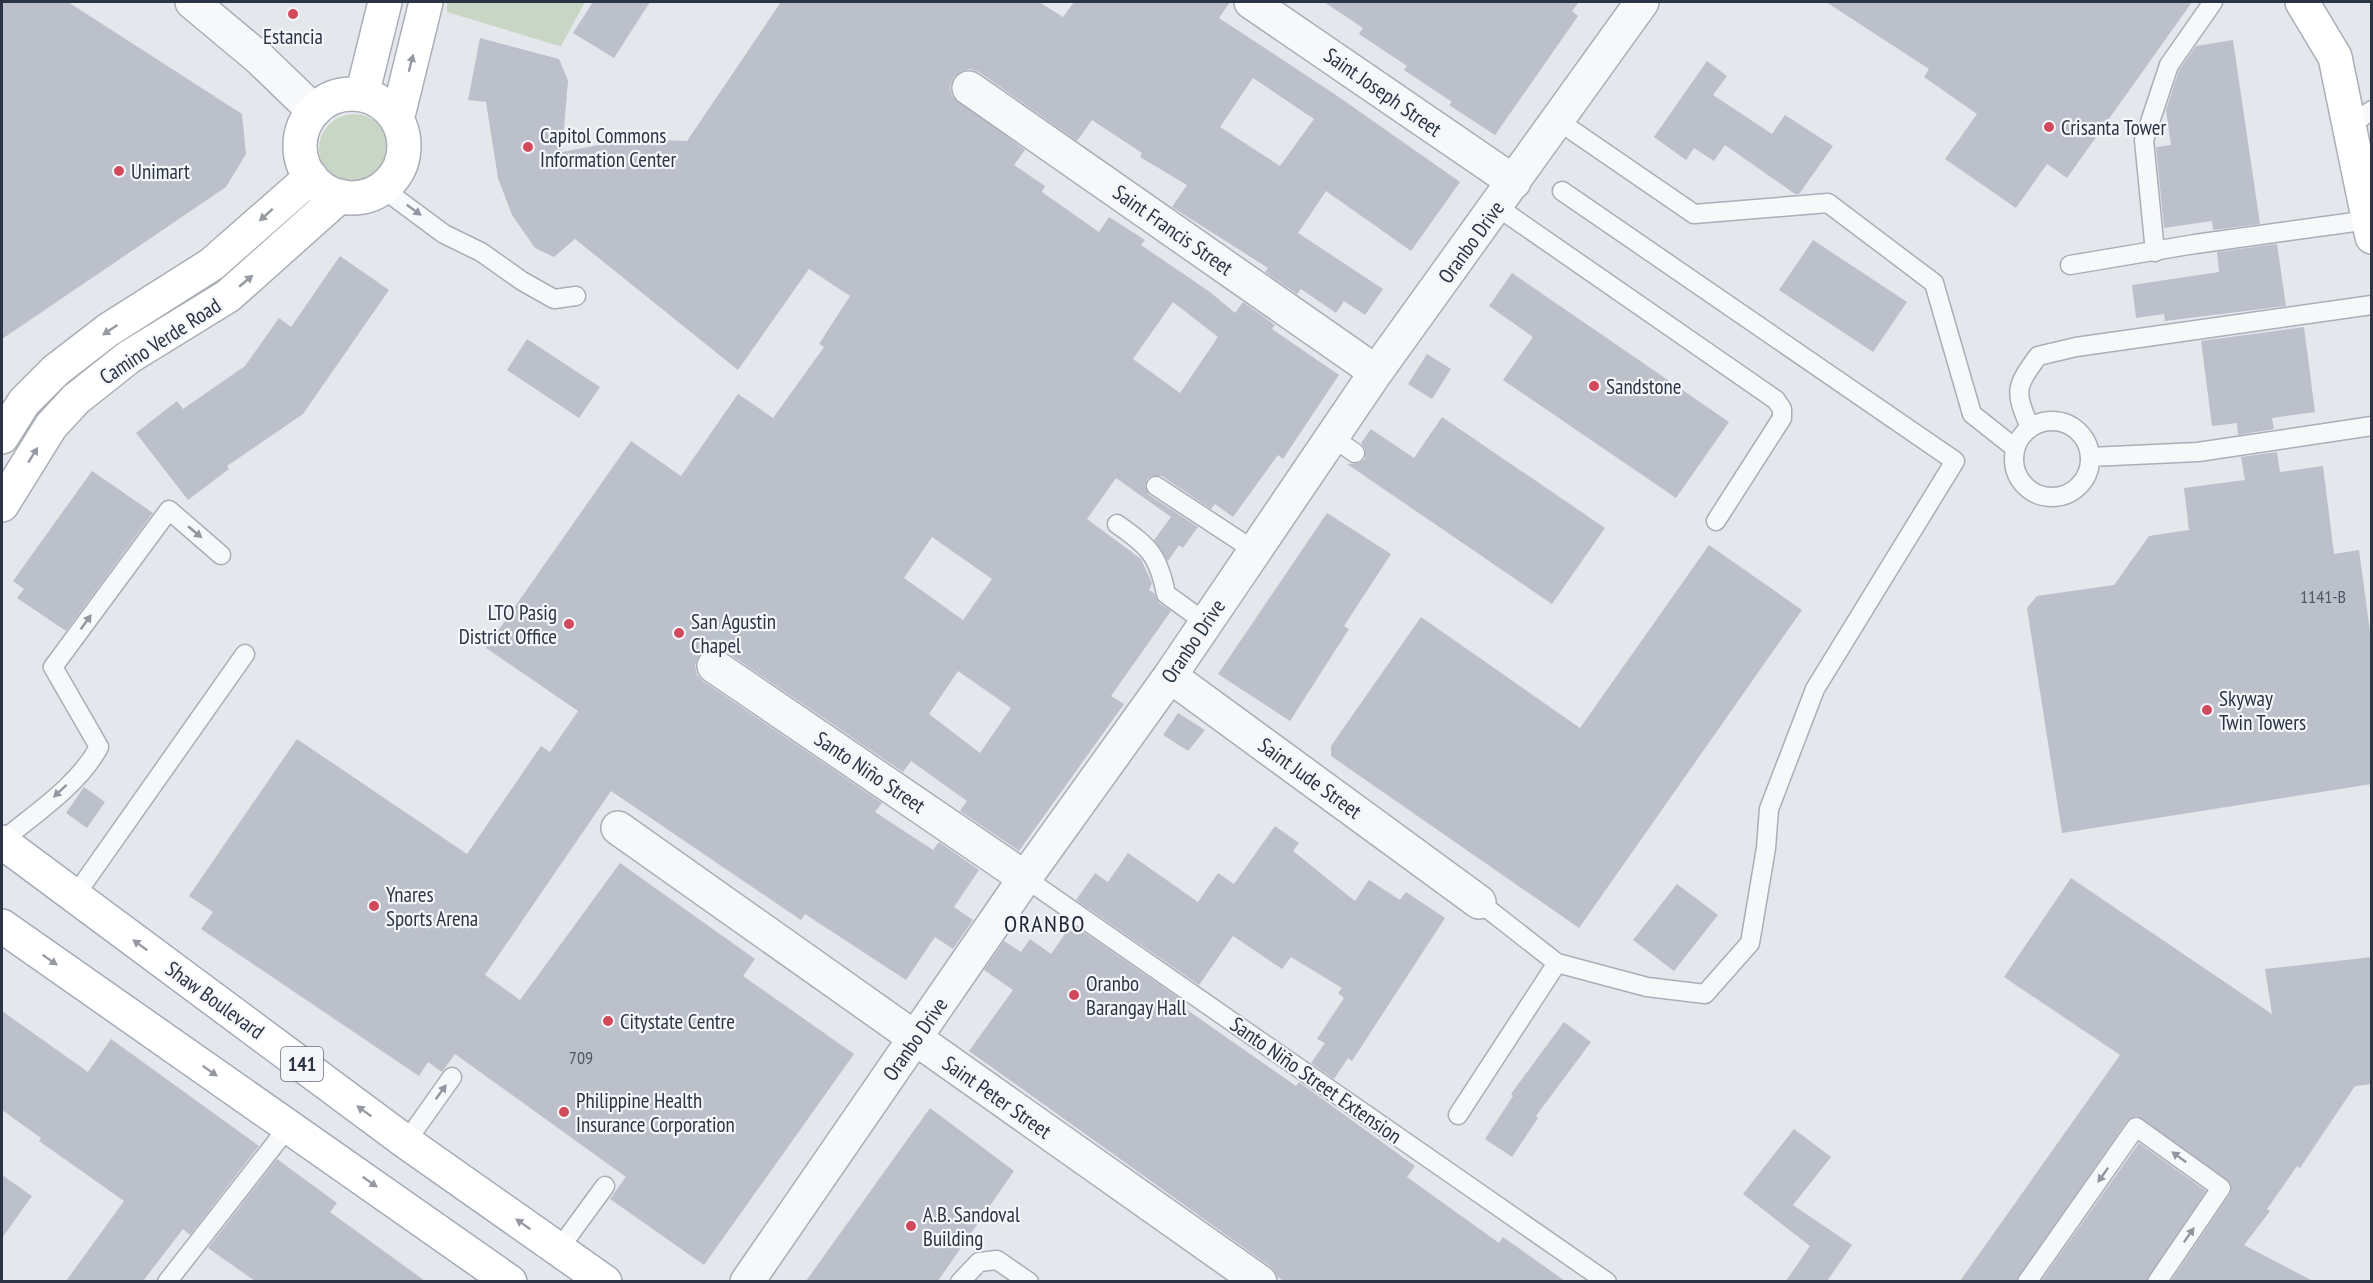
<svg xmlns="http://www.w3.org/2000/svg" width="2373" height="1283" viewBox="0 0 2373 1283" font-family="'PT Sans Narrow',sans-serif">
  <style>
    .green { fill: #c9d6c5 }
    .building { fill: #bbc0ca; fill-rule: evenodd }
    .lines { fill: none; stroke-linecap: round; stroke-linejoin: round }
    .lane-casing { stroke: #a9aeb7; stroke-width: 21 }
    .street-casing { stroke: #a9aeb7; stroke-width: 36 }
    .secondary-casing { stroke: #a9aeb7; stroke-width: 36 }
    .primary-casing { stroke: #a3abb8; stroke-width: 36 }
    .lane { stroke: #f7f8fa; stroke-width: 18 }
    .street { stroke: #f7f8fa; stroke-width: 33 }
    .secondary { stroke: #fff; stroke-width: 33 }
    .primary { stroke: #fff; stroke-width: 33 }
    .oneway { fill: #959aa2 }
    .oneway2 { fill: #9196a0 }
    .poi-dot { fill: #d1495b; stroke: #f4f6f9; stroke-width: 2 }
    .labels { text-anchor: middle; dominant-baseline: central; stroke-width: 4.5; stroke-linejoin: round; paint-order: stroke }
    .number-label { font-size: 18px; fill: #4f5766 }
    .shield { fill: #f4f6f9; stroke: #676e7b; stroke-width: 1.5 }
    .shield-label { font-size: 20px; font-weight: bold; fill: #2b3445 }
    .poi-label { font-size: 21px; fill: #2b3445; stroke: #f4f6f9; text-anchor: start }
    .street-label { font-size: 21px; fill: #2b3445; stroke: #f4f6f9 }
    .quarter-label { font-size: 24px; letter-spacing: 1.5px; fill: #1d2536; stroke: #f4f6f9 }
  </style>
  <rect width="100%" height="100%" fill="#e4e7ec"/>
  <path class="green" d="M 447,2 L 585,2 L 561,46 L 563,47 L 447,12 Z
    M319 149a35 35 0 1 1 70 0a35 35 0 1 1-70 0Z"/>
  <path class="building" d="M 2,2 L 68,2 L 242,114 L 246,154 L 226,187 L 2,339 Z
    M 593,2 L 650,2 L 614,58 L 573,33 Z
    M 781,2 L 1039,2 L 1063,17 L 1074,2 L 1230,2 L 1219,18 L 1333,93 L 1460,182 L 1411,251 L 1326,191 L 1298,233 L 1383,289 L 1365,315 L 1344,301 L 1336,313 L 1301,289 L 1297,294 L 1265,272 L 1268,268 L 1172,207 L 1187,185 L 1140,157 L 1142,153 L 1092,120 L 1077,141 L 979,72 L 970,69 L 962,71 L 954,77 L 950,87 L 952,96 L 1025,150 L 1014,165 L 1045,186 L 1042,192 L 1099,232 L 1109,217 L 1145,240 L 1141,245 L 1210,292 L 1235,313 L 1243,302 L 1275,325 L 1272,329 L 1339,375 L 1283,459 L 1278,455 L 1233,517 L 1215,504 L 1211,509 L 1162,476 L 1152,476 L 1147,479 L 1145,486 L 1149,495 L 1198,527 L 1183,548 L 1179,545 L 1168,561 L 1154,540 L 1171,517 L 1116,478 L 1087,519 L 1141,559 L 1152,583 L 1149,590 L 1154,593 L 1159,603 L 1171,611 L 1111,696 L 1124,704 L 1019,851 L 960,811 L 967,801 L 911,761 L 903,772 L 725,651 L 715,647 L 705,649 L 699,655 L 695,665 L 697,675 L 703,681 L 882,803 L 875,812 L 933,850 L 939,842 L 979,870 L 954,907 L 973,920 L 953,949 L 935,937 L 906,980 L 805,914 L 801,920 L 611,791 L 485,975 L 520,1000 L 620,863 L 755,959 L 743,976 L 854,1054 L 704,1265 L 610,1199 L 626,1177 L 455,1054 L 442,1072 L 428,1062 L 419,1076 L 201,929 L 213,912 L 189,896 L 297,739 L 467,854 L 541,746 L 550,752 L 578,711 L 486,648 L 631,441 L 681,476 L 738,394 L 773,418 L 824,347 L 819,344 L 850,296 L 809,269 L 738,370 L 575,239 L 554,257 L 535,248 L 512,215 L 498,178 L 486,102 L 468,100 L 480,38 L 559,59 L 568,81 L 562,152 L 630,139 L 687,141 ZM 1253,78 L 1314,119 L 1280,166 L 1220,127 ZM 1173,302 L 1218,337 L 1180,393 L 1133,359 ZM 932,537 L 992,579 L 963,620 L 904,578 ZM 958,671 L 1011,708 L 980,753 L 929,714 Z
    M 1324,2 L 1579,2 L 1572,11 L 1578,16 L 1495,135 L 1449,105 L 1452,102 L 1404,70 L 1407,66 L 1359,34 L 1363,28 Z
    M 1826,2 L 2192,2 L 2067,178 L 2047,164 L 2016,208 L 1945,159 L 1977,114 L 1924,77 L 1929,69 Z
    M 2233,40 L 2260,224 L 2213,230 L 2212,221 L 2164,228 L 2156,147 L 2171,145 L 2166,110 L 2179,70 L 2196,46 Z
    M 1707,61 L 1727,76 L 1713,95 L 1772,134 L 1785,115 L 1833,146 L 1799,194 L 1795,194 L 1725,145 L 1714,161 L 1694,148 L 1686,160 L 1654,137 Z
    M 1813,240 L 1907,302 L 1873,352 L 1779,290 Z
    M 2277,244 L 2286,306 L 2165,321 L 2164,314 L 2136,318 L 2132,285 L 2219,272 L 2217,252 Z
    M 340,256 L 389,290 L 303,414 L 227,466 L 229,469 L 188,500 L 136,433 L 177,401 L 183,409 L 245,366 L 279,318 L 291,327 Z
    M 1512,273 L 1729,422 L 1676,498 L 1503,380 L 1533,337 L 1489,306 Z
    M 2304,327 L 2315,412 L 2272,418 L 2274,429 L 2238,435 L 2237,423 L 2212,426 L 2201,341 Z
    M 527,339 L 600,387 L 579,418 L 507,370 Z
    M 1427,354 L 1451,369 L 1432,399 L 1408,384 Z
    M 1442,417 L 1605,528 L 1552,604 L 1347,464 L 1359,463 L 1365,459 L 1365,449 L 1361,443 L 1371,429 L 1414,458 Z
    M 2277,452 L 2280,472 L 2323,466 L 2334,554 L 2359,550 L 2372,646 L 2372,784 L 2062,833 L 2027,608 L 2037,596 L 2114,585 L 2149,536 L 2189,530 L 2184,488 L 2245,480 L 2241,457 Z
    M 92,471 L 153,513 L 66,631 L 17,598 L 24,589 L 13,581 Z
    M 1327,513 L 1391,554 L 1344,626 L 1349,629 L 1290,721 L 1218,674 Z
    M 1709,545 L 1802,610 L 1579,928 L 1331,756 L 1331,746 L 1421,617 L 1580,728 Z
    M 1178,713 L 1205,730 L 1188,751 L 1163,735 Z
    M 84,787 L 105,802 L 87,828 L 66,813 Z
    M 1275,826 L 1299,843 L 1293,851 L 1355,901 L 1369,880 L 1400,900 L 1406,892 L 1445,918 L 1352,1061 L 1348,1058 L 1334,1079 L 1311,1063 L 1325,1043 L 1317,1039 L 1344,998 L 1338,993 L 1342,988 L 1291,957 L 1282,969 L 1233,936 L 1199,985 L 1076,900 L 1095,873 L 1108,882 L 1128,853 L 1198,902 L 1218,873 L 1234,884 Z
    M 2071,878 L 2272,1014 L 2265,969 L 2372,957 L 2372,1084 L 2355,1086 L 2300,1168 L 2297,1166 L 2267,1209 L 2270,1211 L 2244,1245 L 2313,1281 L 2171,1281 L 2230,1194 L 2231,1184 L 2136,1116 L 2127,1121 L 2016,1281 L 1960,1281 L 2120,1055 L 2004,977 Z
    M 1677,884 L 1718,915 L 1674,971 L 1633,940 Z
    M 1072,924 L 1186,1003 L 1183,1007 L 1296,1086 L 1299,1082 L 1415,1166 L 1407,1177 L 1499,1243 L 1503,1237 L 1565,1281 L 1284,1281 L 1278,1277 L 1271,1267 L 969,1051 L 1013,990 L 984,970 L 1004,941 L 1021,952 L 1030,939 L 1051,954 Z
    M 2,1011 L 88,1072 L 111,1039 L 259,1146 L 190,1235 L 183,1229 L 143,1281 L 66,1281 L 124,1201 L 39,1141 L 41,1138 L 2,1110 Z
    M 1564,1022 L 1591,1042 L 1536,1116 L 1538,1118 L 1512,1157 L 1485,1139 L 1513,1096 L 1511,1094 Z
    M 930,1108 L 1014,1171 L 938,1281 L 806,1281 Z
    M 1794,1129 L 1831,1157 L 1793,1205 L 1852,1245 L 1827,1281 L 1786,1281 L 1810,1246 L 1743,1194 Z
    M 2139,1143 L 2206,1191 L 2146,1281 L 2041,1281 Z
    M 277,1159 L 337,1203 L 330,1212 L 425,1281 L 255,1281 L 208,1248 Z
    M 2,1175 L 32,1196 L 2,1238 Z"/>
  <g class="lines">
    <defs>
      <path id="lane" d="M 1557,120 L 1694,214 L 1828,203 L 1934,283 L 1972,414 L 2015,448
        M 2351,125 L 2372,110
        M 382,188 L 444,234 L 481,252 L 522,281 L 554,299 L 576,296
        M 1496,206 L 1776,400 L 1782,409 L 1782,418 L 1716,521
        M 2155,252 L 2144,140 L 2169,65 L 2213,2
        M 2070,265 L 2195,244 L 2369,220
        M2014 459a38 38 0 1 1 76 0a38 38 0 1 1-76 0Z
        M 2030,428 C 2015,391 2014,389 2038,356 L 2076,347 L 2372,305
        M 1332,437 L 1355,453
        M 2090,457 L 2198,452 L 2372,426
        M 1156,486 L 1255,551
        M 1117,524 C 1149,547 1158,554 1166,594 L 1206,623
        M 2,841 C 34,814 78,786 99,747 L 53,667 L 169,510 L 221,555
        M 1025,878 L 1607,1282
        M 74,897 L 245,654
        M 1557,963 L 1647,987 L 1705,994 L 1750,943 L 1766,848 L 1769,809 L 1815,689 L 1955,461 L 1562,191
        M 1458,1115 L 1557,963 L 1479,902
        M 406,1142 L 452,1077
        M 559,1249 L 605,1186
        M 167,1282 L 289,1126
        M 960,1282 L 979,1262 L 997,1260 L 1029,1282
        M 2027,1282 L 2136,1127 L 2221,1188 L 2157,1282"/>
      <path id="street" d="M 192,2 L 259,58 L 314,111
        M 1251,2 L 1514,182
        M 969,88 L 1376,372
        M 714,666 L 1025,878
        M 1170,676 L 1479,902
        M 618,828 L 1260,1282
        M 747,1282 L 1025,878 L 1170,676 L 1376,372 L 1642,2"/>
      <path id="secondary" d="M 2302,2 L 2335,57 L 2372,237
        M300 146a52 52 0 1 1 104 0a52 52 0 1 1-104 0Z
        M 362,95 L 385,2
        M 397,120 L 426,2
        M 2,437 L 24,402 L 56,370 L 108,330 L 212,264 L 311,177
        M 2,505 L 51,426 L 76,399 L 129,357 L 228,296 L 340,196"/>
      <path id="primary" d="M 2,842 L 406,1142 L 605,1282
        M 2,926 L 510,1282"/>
    </defs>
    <use href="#lane" class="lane-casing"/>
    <use href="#street" class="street-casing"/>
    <use href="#secondary" class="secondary-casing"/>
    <use href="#primary" class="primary-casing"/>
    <use href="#lane" class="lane"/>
    <use href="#street" class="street"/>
    <use href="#secondary" class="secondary"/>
    <use href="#primary" class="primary"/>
  </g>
  <defs><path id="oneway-solid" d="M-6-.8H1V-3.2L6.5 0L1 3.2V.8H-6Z" transform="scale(1.5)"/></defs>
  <g class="oneway">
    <use href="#oneway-solid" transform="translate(411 63) rotate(-76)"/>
    <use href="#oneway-solid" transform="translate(266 215) rotate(138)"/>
    <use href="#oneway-solid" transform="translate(246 281) rotate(-40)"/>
    <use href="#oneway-solid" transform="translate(110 330) rotate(146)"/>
    <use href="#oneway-solid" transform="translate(33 455) rotate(-58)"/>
    <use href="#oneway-solid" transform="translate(140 945) rotate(-144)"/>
    <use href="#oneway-solid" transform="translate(50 960) rotate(35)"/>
    <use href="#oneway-solid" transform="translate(210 1071) rotate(35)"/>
    <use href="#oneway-solid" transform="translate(364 1111) rotate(-144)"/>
    <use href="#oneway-solid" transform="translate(370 1182) rotate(35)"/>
    <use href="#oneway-solid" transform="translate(523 1224) rotate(-145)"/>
  </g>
  <g class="oneway2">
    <use href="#oneway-solid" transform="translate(414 210) rotate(36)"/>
    <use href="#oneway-solid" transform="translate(195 532) rotate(40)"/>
    <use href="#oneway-solid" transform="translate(86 622) rotate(-54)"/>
    <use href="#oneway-solid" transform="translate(60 791) rotate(137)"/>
    <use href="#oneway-solid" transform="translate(441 1092) rotate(-54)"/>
    <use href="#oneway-solid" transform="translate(2179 1157) rotate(-144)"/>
    <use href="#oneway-solid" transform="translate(2103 1175) rotate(125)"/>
    <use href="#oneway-solid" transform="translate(2189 1235) rotate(-55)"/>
  </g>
  <g class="poi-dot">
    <circle cx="293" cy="14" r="6"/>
    <circle cx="2049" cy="127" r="6"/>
    <circle cx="528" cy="147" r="6"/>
    <circle cx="119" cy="171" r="6"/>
    <circle cx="1594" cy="386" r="6"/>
    <circle cx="569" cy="624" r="6"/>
    <circle cx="679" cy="633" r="6"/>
    <circle cx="2207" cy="710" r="6"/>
    <circle cx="374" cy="906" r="6"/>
    <circle cx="1074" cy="995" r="6"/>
    <circle cx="608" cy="1021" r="6"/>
    <circle cx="564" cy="1112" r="6"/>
    <circle cx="911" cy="1226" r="6"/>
  </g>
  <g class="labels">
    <g class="number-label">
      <text x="2323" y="596">1141-B</text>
      <text x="581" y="1057">709</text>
    </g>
    <rect class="shield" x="281" y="1047" width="42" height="34" rx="4.5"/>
    <g class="shield-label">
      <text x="302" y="1064">141</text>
    </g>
    <g class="poi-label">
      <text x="293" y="36" text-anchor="middle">Estancia</text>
      <text x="2061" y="127">Crisanta Tower</text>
      <text x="540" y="135">Capitol Commons<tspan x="540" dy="24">Information Center</tspan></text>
      <text x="131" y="171">Unimart</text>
      <text x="1606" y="386">Sandstone</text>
      <text x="557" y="612" text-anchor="end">LTO Pasig<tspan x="557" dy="24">District Office</tspan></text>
      <text x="691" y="621">San Agustin<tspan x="691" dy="24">Chapel</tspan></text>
      <text x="2219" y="698">Skyway<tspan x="2219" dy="24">Twin Towers</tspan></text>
      <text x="386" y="894">Ynares<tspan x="386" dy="24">Sports Arena</tspan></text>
      <text x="1086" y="983">Oranbo<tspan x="1086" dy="24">Barangay Hall</tspan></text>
      <text x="620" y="1021">Citystate Centre</text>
      <text x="576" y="1100">Philippine Health<tspan x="576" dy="24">Insurance Corporation</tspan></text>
      <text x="923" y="1214">A.B. Sandoval<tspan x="923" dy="24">Building</tspan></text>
    </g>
    <g class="street-label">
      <text transform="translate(1383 92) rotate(35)">Saint Joseph Street</text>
      <text transform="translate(1173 230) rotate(35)">Saint Francis Street</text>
      <text transform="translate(1471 242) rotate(-54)">Oranbo Drive</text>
      <text transform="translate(160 341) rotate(-33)">Camino Verde Road</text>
      <text transform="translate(1193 641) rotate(-56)">Oranbo Drive</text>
      <text transform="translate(870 772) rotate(34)">Santo Niño Street</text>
      <text transform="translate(1310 778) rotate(36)">Saint Jude Street</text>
      <text transform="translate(215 1000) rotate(36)">Shaw Boulevard</text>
      <text transform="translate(915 1039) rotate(-55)">Oranbo Drive</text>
      <text transform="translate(1316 1080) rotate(35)">Santo Niño Street Extension</text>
      <text transform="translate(997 1097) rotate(35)">Saint Peter Street</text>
    </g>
    <g class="quarter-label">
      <text x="1045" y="923">ORANBO</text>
    </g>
  </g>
  <rect width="2373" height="1283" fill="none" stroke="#2b3445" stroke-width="6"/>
</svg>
